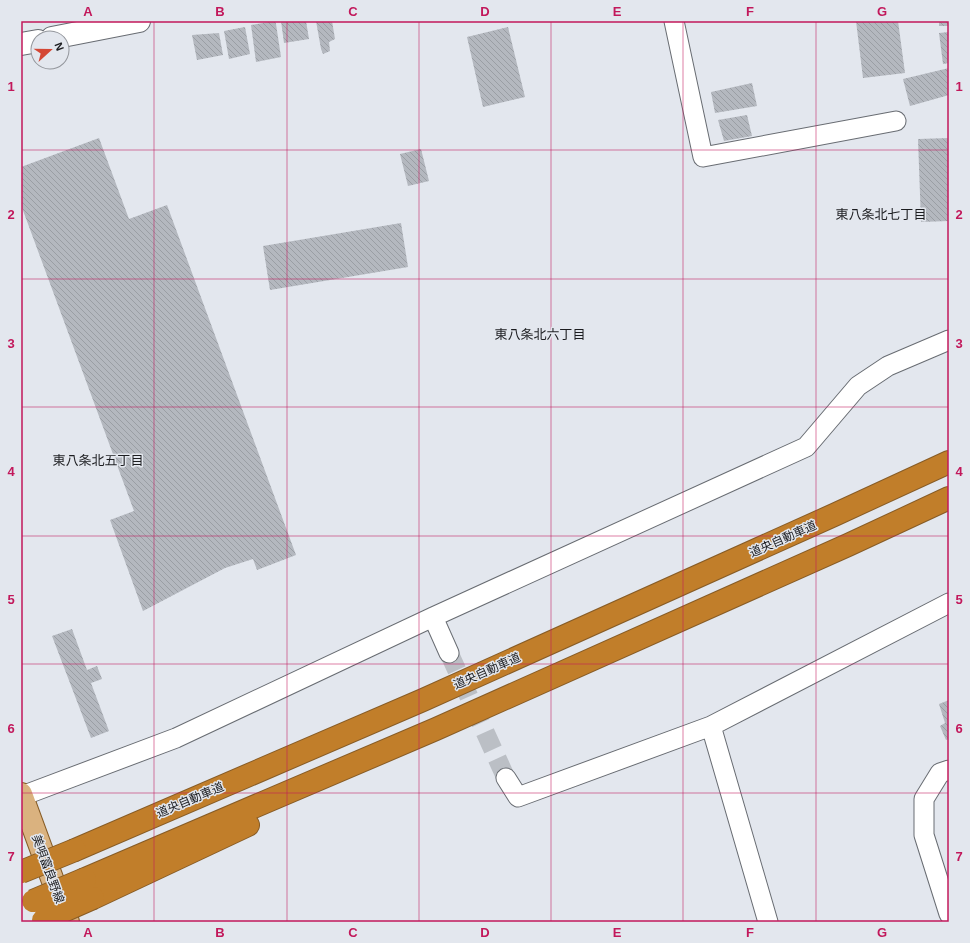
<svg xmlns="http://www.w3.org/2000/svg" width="970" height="943" viewBox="0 0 970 943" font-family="Helvetica,'Noto Sans JP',sans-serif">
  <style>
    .building { fill: url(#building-back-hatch) }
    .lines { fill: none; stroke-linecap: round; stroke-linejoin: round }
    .street-tunnel { stroke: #bbbfc5; stroke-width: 19; stroke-dasharray: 19 10; stroke-linecap: butt }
    .street-casing { stroke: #686c72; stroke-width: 21 }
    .secondary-casing { stroke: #686c72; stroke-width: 24 }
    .primary-casing { stroke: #875c26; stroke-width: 24 }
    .highway-casing { stroke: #875c26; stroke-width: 24 }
    .street { stroke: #fff; stroke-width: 19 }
    .secondary { stroke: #fff; stroke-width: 22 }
    .primary { stroke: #dab27f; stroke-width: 22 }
    .highway { stroke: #c17e2a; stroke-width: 22 }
    .highway-bridge-casing { stroke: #875c26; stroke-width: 24; stroke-linecap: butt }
    .highway-bridge { stroke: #c17e2a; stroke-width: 22 }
    .grid { fill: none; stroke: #c2185b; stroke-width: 1; stroke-opacity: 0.55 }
    .labels { text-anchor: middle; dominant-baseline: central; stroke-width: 3; stroke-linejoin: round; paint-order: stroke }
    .street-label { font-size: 12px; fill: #1c1d20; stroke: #e3e7ee }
    .neighbourhood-label { font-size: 13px; fill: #1c1d20; stroke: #e3e7ee }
    .neatline { fill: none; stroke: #c2185b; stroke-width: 1.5 }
    .grid-label { font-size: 13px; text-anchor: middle; font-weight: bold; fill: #c2185b }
  </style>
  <defs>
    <pattern id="building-back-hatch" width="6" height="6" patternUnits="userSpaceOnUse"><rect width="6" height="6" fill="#b4b8bf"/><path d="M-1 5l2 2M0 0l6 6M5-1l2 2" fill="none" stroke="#9a9ea4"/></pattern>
  </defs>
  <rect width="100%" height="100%" fill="#e3e7ee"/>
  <path class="building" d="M 275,21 L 276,24 L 281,57 L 256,62 L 251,25 Z
    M 281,21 L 306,21 L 309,39 L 284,43 Z
    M 316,21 L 332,21 L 335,39 L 329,42 L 330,51 L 323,54 L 321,49 Z
    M 856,21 L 898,21 L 905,73 L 863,78 Z
    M 939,21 L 949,21 L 949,26 L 939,26 Z
    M 245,27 L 250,54 L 229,59 L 224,31 Z
    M 508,27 L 525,97 L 483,107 L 467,37 Z
    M 949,32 L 949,63 L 943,64 L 939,33 Z
    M 219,33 L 223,55 L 197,60 L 192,35 Z
    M 949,68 L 949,95 L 910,106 L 903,79 Z
    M 752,83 L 757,106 L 715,113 L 711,92 Z
    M 747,115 L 752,136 L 724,141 L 718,120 Z
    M 99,138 L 129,219 L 167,205 L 296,555 L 257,570 L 253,559 L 225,568 L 143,611 L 110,520 L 134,511 L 21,205 L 21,167 Z
    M 949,138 L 949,221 L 921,222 L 918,139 Z
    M 421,149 L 429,181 L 408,186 L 400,154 Z
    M 401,223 L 408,267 L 270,290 L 263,246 Z
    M 72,629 L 87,670 L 97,666 L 102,679 L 91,683 L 109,731 L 91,738 L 52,636 Z
    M 949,700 L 949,739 L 946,740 L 940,726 L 945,723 L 939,704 Z"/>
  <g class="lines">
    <path class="street-tunnel" d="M 449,653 L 506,778"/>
    <defs>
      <path id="street" d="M 674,21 L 703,157 L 896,121
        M 433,617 L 449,653
        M 711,726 L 768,922
        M 949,770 L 940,773 L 924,799 L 924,835 L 949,914
        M 506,778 L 518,797 L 711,726 L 949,603
        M 22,796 L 176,738 L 433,617 L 806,447 L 858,386 L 888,366 L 949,340"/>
      <path id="secondary" d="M 52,38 L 139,21
        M 21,44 L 38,41"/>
      <path id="primary" d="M 21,794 L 68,922"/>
      <path id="highway" d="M 75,850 L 423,700 L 834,515 L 949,462
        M 85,879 L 436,729 L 848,545 L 949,498
        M 93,898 L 248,825"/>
    </defs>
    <use href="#street" class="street-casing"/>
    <use href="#secondary" class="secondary-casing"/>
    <use href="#primary" class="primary-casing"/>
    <use href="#highway" class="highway-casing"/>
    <use href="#street" class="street"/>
    <use href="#secondary" class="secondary"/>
    <use href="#primary" class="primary"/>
    <use href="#highway" class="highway"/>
    <defs>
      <path id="highway-bridge" d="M 21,872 L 75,850
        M 33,901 L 85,879
        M 43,920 L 93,898"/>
    </defs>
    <use href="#highway-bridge" class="highway-bridge-casing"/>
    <use href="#highway-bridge" class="highway-bridge"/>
  </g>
  <path class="grid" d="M 154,21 L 154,922M 287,21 L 287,922M 419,21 L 419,922M 551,21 L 551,922M 683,21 L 683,922M 816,21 L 816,922M 21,150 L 949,150M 21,279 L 949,279M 21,407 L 949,407M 21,536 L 949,536M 21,664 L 949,664M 21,793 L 949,793"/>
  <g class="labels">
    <g class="street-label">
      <text transform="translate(783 539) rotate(-24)">道央自動車道</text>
      <text transform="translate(487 671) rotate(-24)">道央自動車道</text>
      <text transform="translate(190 800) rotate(-23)">道央自動車道</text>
      <text transform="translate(48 869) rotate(70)">美唄富良野線</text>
    </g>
    <g class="neighbourhood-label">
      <text x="881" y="214">東八条北七丁目</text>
      <text x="540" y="334">東八条北六丁目</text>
      <text x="98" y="460">東八条北五丁目</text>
    </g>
  </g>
  <rect width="970" height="943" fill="none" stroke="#e3e7ee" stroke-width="44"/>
  <g transform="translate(50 50) rotate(69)"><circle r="19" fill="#e3e7ee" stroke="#93969c"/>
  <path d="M0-3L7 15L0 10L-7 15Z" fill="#d44735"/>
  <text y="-6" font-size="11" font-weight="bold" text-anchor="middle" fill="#1c1d20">N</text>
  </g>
  <rect x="22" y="22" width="926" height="899" class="neatline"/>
  <g class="grid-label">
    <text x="88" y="16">A</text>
    <text x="220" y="16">B</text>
    <text x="353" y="16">C</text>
    <text x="485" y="16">D</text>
    <text x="617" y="16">E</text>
    <text x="750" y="16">F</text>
    <text x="882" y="16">G</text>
    <text x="11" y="91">1</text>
    <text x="959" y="91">1</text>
    <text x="11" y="219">2</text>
    <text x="959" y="219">2</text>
    <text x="11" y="348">3</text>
    <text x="959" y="348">3</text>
    <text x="11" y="476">4</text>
    <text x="959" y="476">4</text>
    <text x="11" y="604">5</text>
    <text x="959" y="604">5</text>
    <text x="11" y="733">6</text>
    <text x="959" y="733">6</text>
    <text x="11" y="861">7</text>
    <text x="959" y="861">7</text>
    <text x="88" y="937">A</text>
    <text x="220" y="937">B</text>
    <text x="353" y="937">C</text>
    <text x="485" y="937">D</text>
    <text x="617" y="937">E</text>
    <text x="750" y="937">F</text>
    <text x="882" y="937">G</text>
  </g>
</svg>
